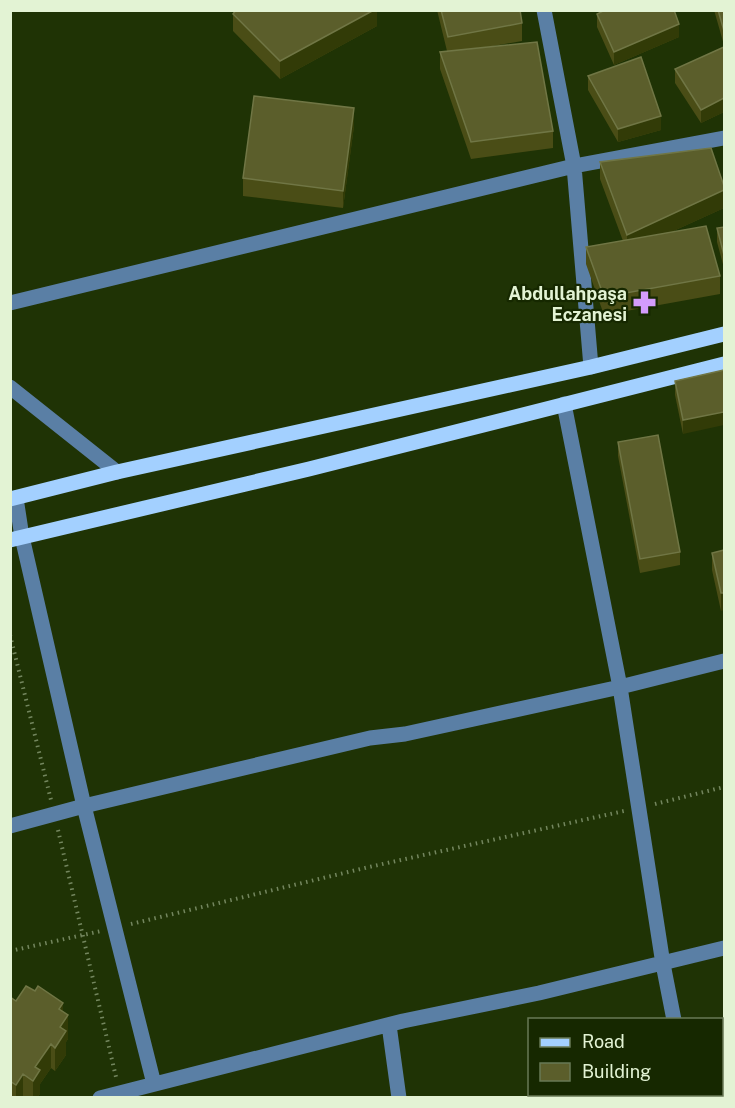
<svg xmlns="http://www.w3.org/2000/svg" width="735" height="1108" viewBox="0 0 735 1108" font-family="'Public Sans',sans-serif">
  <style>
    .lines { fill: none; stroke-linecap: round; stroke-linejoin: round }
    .path { stroke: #73865e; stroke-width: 4; stroke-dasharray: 1.5 4.5; stroke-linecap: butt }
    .minor { stroke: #5a7fa5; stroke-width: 15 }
    .major { stroke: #a3d0ff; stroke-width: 15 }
    .wall { fill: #4a4d16 }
    .shaded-wall { fill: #323b07 }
    .building { fill: #5b5e2b; stroke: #707645; stroke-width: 1.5 }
    .labels { text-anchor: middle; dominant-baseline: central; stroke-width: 4.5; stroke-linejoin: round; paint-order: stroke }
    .poi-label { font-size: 18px; font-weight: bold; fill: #e3f3d4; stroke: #162800; text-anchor: end }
  </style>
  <rect width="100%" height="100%" fill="#1f3305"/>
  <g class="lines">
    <path class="path" d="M 10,635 L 51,800
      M 655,804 L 724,787
      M 58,830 L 116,1077
      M 131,924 L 369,867 L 624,811
      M 10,951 L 101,931"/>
    <path class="minor" d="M 544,10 L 574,166 L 591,367
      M 10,303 L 574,166 L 724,138
      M 10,387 L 117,472
      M 564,404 L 620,687 L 663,964 L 674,1020
      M 16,498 L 22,537 L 84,806 L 154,1084
      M 10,826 L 84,806 L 370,738 L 405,734 L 620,687 L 724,661
      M 389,1025 L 399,1098
      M 688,1094 L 689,1098
      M 100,1098 L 403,1021 L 539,993 L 724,948"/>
    <path class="major" d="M 10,499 L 117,472 L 591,367 L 724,334
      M 10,540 L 309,469 L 724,364"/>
  </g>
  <path class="wall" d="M 377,10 L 377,26 L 280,79 L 233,31 L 233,14 Z
    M 437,10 L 520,10 L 522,23 L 522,41 L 488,47 L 553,131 L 553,148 L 471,159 L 440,69 L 440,52 L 447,51 Z
    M 714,10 L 724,10 L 724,45 Z
    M 597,14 L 679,37 L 614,65 L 597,27 Z
    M 724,47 L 724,112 L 701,123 L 675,83 L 675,69 Z
    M 588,76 L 661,130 L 618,142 L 588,90 Z
    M 354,126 L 343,208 L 243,196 L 243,178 Z
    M 600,162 L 724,208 L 669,233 L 720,276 L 720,294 L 604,315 L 586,264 L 586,247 L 623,241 L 600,179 Z
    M 724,227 L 724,268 L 717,242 L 717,228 Z
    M 724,370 L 683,434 L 675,395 L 675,381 Z
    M 618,442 L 680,552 L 680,565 L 640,573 L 618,456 Z
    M 724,550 L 721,611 L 712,570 L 712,553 Z
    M 10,997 L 16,1001 L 63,1012 L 68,1039 L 66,1042 L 66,1055 L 55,1071 L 51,1068 L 40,1084 L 40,1094 L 37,1098 L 10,1098 Z"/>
  <path class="shaded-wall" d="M 374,10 L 377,10 L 377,26 L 280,79 L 280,61 Z
    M 679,24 L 679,37 L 614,65 L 614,52 Z
    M 724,98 L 724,112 L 701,123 L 701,110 Z
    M 354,108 L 354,126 L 343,208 L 343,191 Z
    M 661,116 L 661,130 L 618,142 L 618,129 Z
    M 724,190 L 724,208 L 627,252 L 627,235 Z
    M 724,412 L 724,425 L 683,434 L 683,420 Z
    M 721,593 L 724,593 L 724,610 L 721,611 Z
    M 63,1003 L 63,1023 L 68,1015 L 68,1039 L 66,1042 L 66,1055 L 55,1071 L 55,1048 L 59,1009 Z
    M 51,1044 L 51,1068 L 40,1084 L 40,1094 L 37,1098 L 33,1098 L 33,1081 L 35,1067 Z
    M 23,1074 L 23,1098 L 16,1098 L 16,1085 Z"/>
  <path class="building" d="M 236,10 L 374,10 L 280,61 L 233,14 Z
    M 441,10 L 520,10 L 522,23 L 448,37 Z
    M 605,10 L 674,10 L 679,24 L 614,52 L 597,14 Z
    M 718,10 L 724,10 L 724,31 Z
    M 537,42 L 553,131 L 471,142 L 440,52 Z
    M 724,47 L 724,98 L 701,110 L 675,69 Z
    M 641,57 L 661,116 L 618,129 L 588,76 Z
    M 254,96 L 354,108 L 343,191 L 243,178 Z
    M 711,148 L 724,186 L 724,190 L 627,235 L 600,162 Z
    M 706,226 L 720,276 L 604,297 L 586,247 Z
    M 724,227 L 724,255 L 717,228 Z
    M 724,370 L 724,412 L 683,420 L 675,381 Z
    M 658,435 L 680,552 L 640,559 L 618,442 Z
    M 724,550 L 724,593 L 721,593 L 712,553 Z
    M 26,986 L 35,991 L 38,986 L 63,1003 L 59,1009 L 68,1015 L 60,1027 L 66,1031 L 55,1048 L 51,1044 L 35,1067 L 40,1070 L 33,1081 L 23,1074 L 16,1085 L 10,1081 L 10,997 L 16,1001 Z"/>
  <defs>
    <symbol id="pharmacy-bare" viewBox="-9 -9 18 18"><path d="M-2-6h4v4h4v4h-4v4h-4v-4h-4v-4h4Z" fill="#d49cfc" stroke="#162800" stroke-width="2.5" paint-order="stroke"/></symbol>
  </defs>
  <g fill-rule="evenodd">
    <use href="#pharmacy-bare" x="628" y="286" width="33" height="33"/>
  </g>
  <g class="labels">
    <g class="poi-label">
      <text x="627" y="293">Abdullahpaşa<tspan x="627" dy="21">Eczanesi</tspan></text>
    </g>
  </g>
  <rect width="735" height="1108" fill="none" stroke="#e3f3d4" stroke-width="24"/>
  <rect x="528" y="1018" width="195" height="78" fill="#162800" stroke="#687955" stroke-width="1.5"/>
  <rect x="540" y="1038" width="30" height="9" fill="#a3d0ff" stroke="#687955" stroke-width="1.5"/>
  <text x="582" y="1048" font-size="18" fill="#e3f3d4">Road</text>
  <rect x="540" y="1063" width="30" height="18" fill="#5b5e2b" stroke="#687955" stroke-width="1.5"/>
  <text x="582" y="1078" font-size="18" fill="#e3f3d4">Building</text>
</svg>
